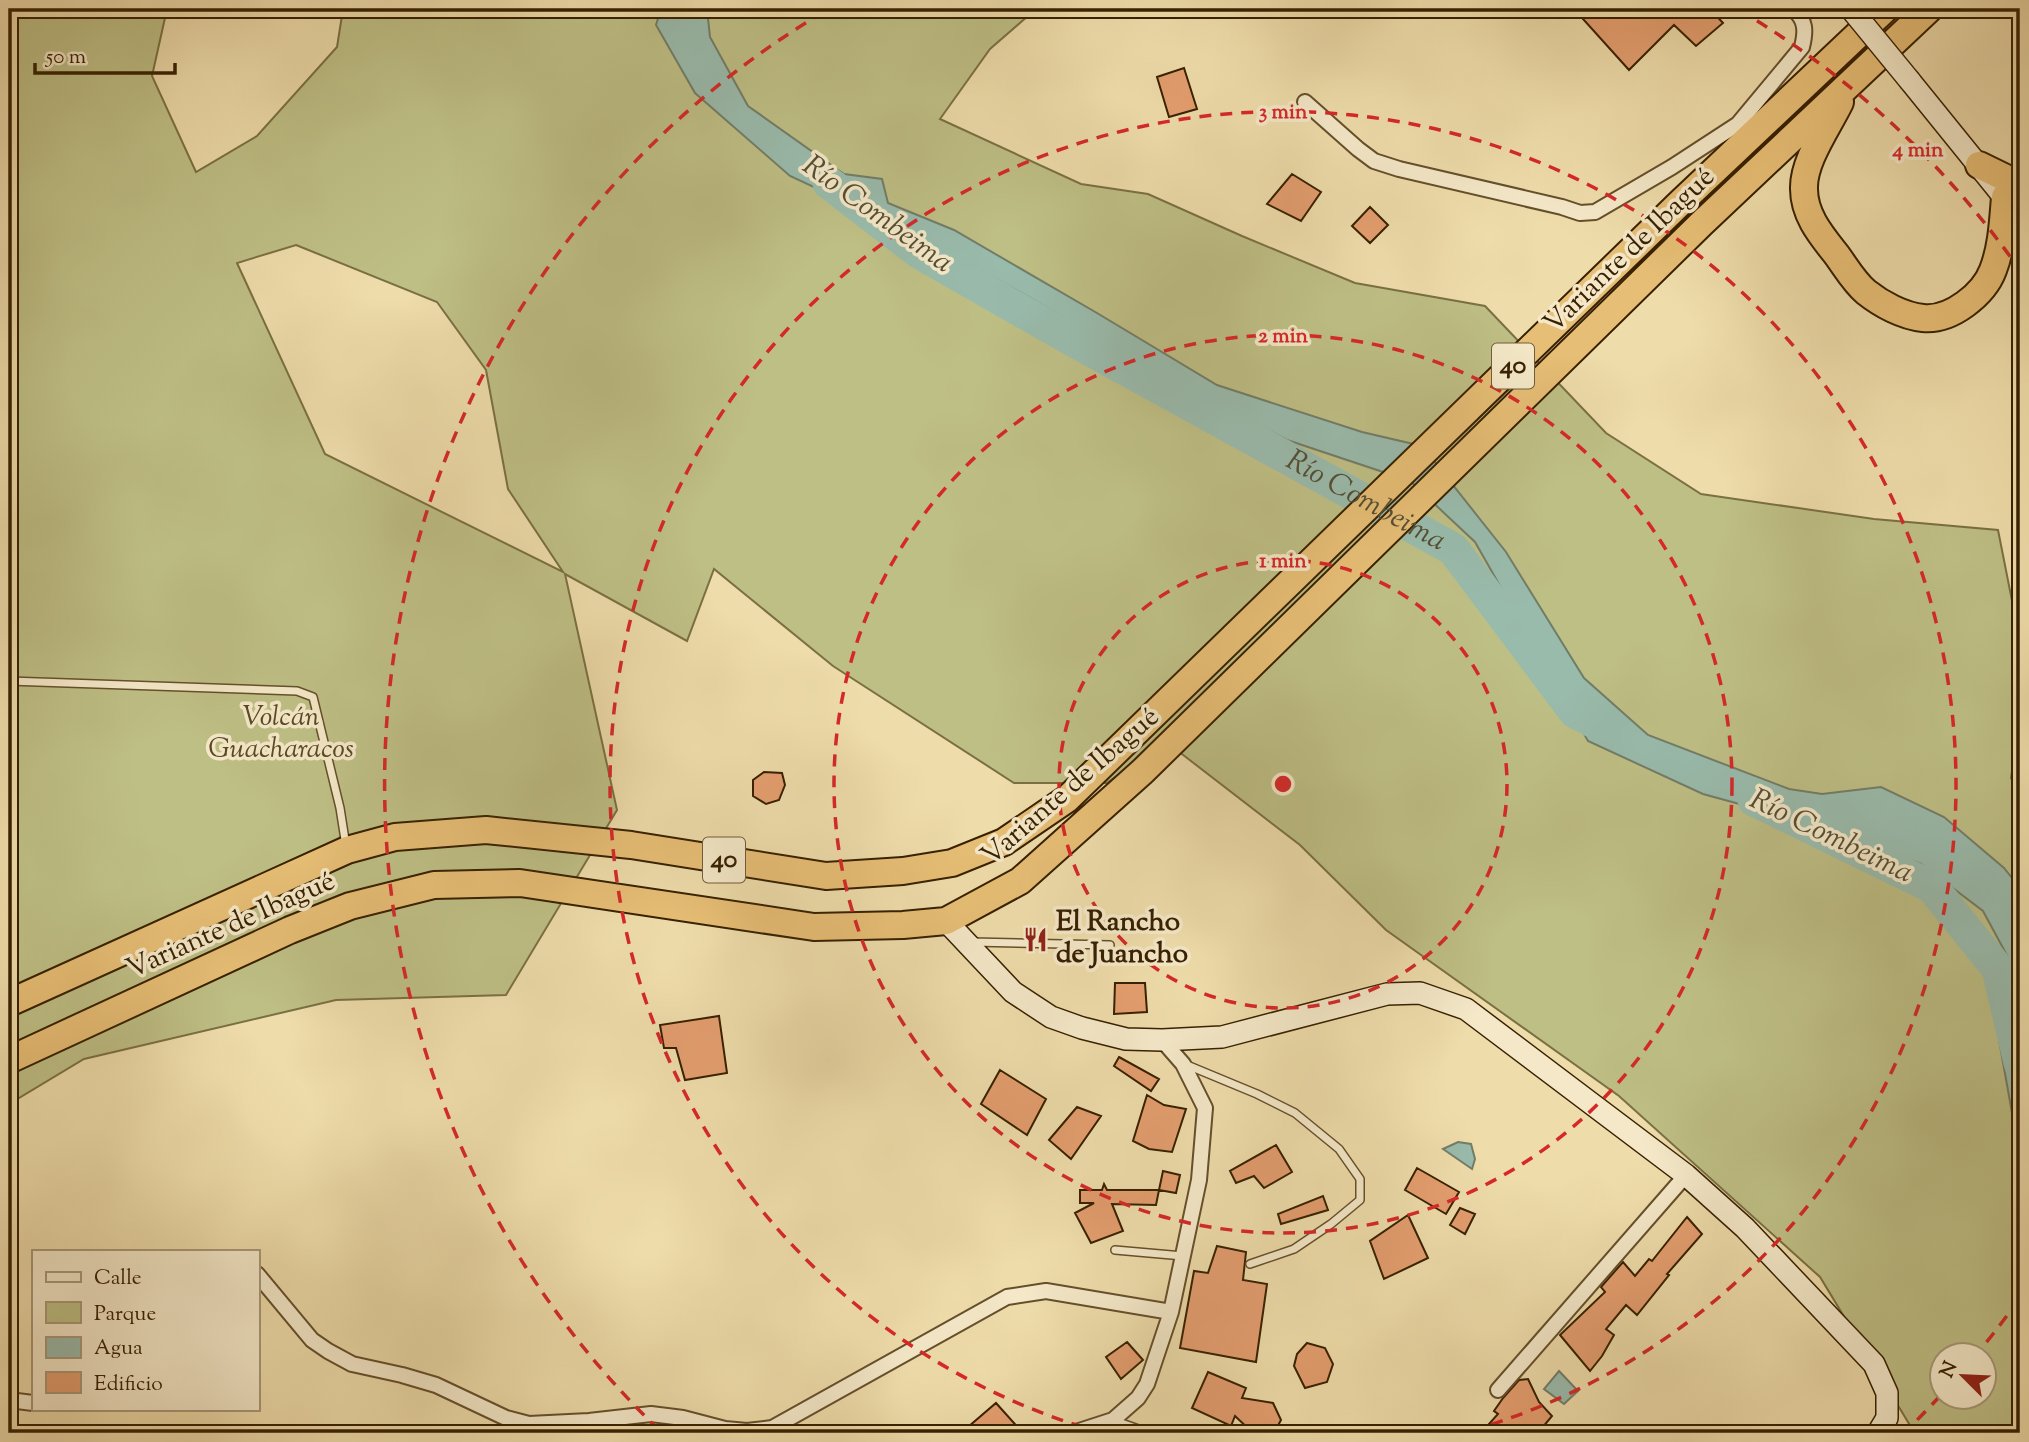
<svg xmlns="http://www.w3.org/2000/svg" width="2029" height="1442" viewBox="0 0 2029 1442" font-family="'Sorts Mill Goudy',serif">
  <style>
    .green { fill: #bebf85; stroke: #7a7043; stroke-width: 2; fill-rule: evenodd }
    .water { fill: #99bbac; stroke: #727d68; stroke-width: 2 }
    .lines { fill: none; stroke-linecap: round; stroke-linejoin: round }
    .river { stroke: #99bbac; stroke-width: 33 }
    .building { fill: #e49e6f; stroke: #372001; stroke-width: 2 }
    .lane-casing { stroke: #654f2b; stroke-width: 10 }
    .street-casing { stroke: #654f2b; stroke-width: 18 }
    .secondary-casing { stroke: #372001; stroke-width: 24 }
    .highway-casing { stroke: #372001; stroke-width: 30 }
    .lane { stroke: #f4e8c8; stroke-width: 7 }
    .street { stroke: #f4e8c8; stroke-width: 14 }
    .secondary { stroke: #f4e8c8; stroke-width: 21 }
    .highway { stroke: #e7be75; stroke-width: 26 }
    .secondary-bridge-casing { stroke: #372001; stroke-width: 24; stroke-linecap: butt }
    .secondary-bridge { stroke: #f4e8c8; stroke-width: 21 }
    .ring { fill: none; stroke: #d62828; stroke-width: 3.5; stroke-dasharray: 12 9 }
    .labels { text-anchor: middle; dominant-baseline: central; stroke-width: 7; stroke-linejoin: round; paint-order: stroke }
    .shield { fill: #f4e8c8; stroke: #705c3d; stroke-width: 2 }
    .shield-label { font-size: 26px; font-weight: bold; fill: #372001 }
    .street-label { font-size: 28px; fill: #372001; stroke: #f4e8c8 }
    .park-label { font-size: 28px; font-style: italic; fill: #594822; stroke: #f4e8c8 }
    .poi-label { font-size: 28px; font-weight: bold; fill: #372001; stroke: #f4e8c8; text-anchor: start }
    .water-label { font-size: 30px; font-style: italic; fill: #544e34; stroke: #f4e8c8 }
    .centre { fill: #d62828; stroke: #f4e8c8; stroke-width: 3.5 }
    .ring-label { font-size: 21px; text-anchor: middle; font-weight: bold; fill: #d62828; stroke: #f4e8c8; stroke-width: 7; stroke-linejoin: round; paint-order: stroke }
  </style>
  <rect width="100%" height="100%" fill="#eedcaa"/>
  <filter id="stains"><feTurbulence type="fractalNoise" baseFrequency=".00286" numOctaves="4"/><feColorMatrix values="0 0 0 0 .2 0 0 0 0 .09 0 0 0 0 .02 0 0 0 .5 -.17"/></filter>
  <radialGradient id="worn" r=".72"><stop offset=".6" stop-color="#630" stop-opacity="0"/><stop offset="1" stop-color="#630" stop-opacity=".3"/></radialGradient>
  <path class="green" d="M 9,9 L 167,9 L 152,76 L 196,172 L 257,136 L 337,47 L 343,9 L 1036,9 L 990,49 L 940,119 L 1081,184 L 1148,194 L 1242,236 L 1355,283 L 1485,306 L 1606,433 L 1701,494 L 1874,519 L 1998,530 L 2020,641 L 2020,721 L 2011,778 L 2020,792 L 2020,1433 L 1911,1433 L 1911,1427 L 1820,1277 L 1619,1096 L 1386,930 L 1300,845 L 1165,741 L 1107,783 L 1014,783 L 833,666 L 714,569 L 687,641 L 565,574 L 617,810 L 506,995 L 336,1000 L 84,1059 L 9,1104 ZM 296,245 L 437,302 L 486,370 L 508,489 L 563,572 L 325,454 L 237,263 ZM 1941,1354 L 1983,1354 L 1983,1396 L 1941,1396 Z"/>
  <path class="water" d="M 661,9 L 707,9 L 710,37 L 748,106 L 844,174 L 882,179 L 888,203 L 954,230 L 1097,313 L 1217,385 L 1362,432 L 1422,446 L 1506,552 L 1584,678 L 1648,735 L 1789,789 L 1822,794 L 1881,787 L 1944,817 L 2004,868 L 2020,888 L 2020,1129 L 2012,1113 L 1999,1040 L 2010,961 L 1983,911 L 1921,864 L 1838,831 L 1703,794 L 1588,741 L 1475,542 L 1410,481 L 1287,440 L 1156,372 L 1027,296 L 913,233 L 790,176 L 695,93 L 656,25 Z
    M 1458,1142 L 1471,1144 L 1475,1159 L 1472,1169 L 1443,1149 Z
    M 1559,1371 L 1578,1391 L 1564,1404 L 1544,1389 Z"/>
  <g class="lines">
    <g class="river">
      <path id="s1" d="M 829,183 L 920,253 L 1076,342 L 1453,549 L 1575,712 L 1592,721"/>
      <path d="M 1754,800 L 1932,887 L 1998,969 L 2020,1063"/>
    </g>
  </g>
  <path class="building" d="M 1574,9 L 1710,9 L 1723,23 L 1696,46 L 1674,25 L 1629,70 Z
    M 1184,68 L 1197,109 L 1169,117 L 1157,77 Z
    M 1292,174 L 1321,192 L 1301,221 L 1267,204 Z
    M 1370,207 L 1388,225 L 1370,243 L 1352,226 Z
    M 764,772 L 782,773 L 785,785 L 779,800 L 766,804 L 753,796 L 753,780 Z
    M 1115,983 L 1145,983 L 1147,1012 L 1114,1014 Z
    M 719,1016 L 727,1073 L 685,1080 L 676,1048 L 664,1048 L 660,1025 Z
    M 1119,1057 L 1159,1079 L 1151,1091 L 1114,1066 Z
    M 1000,1070 L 1046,1099 L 1027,1135 L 981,1104 Z
    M 1147,1095 L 1164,1105 L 1186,1109 L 1172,1152 L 1149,1149 L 1133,1141 Z
    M 1077,1107 L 1101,1116 L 1071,1159 L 1049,1140 Z
    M 1276,1145 L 1292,1172 L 1264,1188 L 1254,1176 L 1236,1183 L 1230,1171 Z
    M 1417,1168 L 1459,1192 L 1446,1214 L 1405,1190 Z
    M 1163,1171 L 1180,1175 L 1176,1193 L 1159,1190 Z
    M 1104,1184 L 1107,1190 L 1159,1190 L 1156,1205 L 1112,1204 L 1123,1231 L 1091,1243 L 1075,1213 L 1094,1203 L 1080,1203 L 1080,1190 L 1102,1190 Z
    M 1323,1196 L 1328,1210 L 1281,1224 L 1278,1214 Z
    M 1460,1208 L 1475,1214 L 1465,1234 L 1450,1225 Z
    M 1408,1215 L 1428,1258 L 1384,1279 L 1370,1241 Z
    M 1687,1217 L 1702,1234 L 1667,1274 L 1669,1275 L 1637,1315 L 1626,1305 L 1606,1329 L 1614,1335 L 1602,1356 L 1590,1371 L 1560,1335 L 1605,1292 L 1601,1287 L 1623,1262 L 1635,1276 L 1649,1259 L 1652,1261 Z
    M 1217,1246 L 1246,1252 L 1243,1280 L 1267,1284 L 1256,1362 L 1180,1348 L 1194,1271 L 1208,1273 Z
    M 1127,1342 L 1143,1360 L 1121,1379 L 1106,1357 Z
    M 1307,1343 L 1325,1348 L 1333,1364 L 1327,1382 L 1305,1388 L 1294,1366 L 1297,1354 Z
    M 1208,1372 L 1246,1388 L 1242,1398 L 1273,1403 L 1281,1420 L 1274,1433 L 1253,1433 L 1235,1416 L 1231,1426 L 1192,1408 Z
    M 1528,1379 L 1539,1402 L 1552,1416 L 1538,1433 L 1481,1433 L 1498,1414 L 1494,1411 L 1503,1398 L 1519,1380 Z
    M 996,1403 L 1023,1433 L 961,1433 Z"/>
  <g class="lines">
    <defs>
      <path id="lane" d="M 9,681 L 297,691 L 313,697 L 340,808 L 346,846
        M 972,942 L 1110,945
        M 1187,1065 L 1257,1094 L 1295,1113 L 1339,1149 L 1360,1179 L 1360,1200 L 1331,1224 L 1294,1249 L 1250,1264
        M 1115,1250 L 1183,1256
        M 1113,1420 L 1144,1431 L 1147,1433"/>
      <path id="street" d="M 1305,102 L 1358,149 L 1374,161 L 1399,169 L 1562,207 L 1580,213 L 1595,212 L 1672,167 L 1738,124 L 1802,47 C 1806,31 1806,20 1793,9
        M 257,1274 L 312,1340 L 328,1351 L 352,1364 L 402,1375 L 436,1385 L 506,1418 L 529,1424 L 589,1421 L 651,1414 L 683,1418 L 725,1429 L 747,1431 L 772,1428 L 1007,1297 L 1046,1291 L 1171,1312
        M 1498,1390 L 1686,1175
        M 9,1400 L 33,1403
        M 1073,1433 L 1113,1420 L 1138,1398 L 1147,1384 L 1171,1312 L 1199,1180 L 1205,1108 L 1183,1064 L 1162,1040"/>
      <path id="secondary" d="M 1910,81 L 2020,217
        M 946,921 L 1013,992 L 1051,1017 L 1082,1028 L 1126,1039 L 1162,1040 L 1222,1037 L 1387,994 L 1420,993 L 1466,1009 L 1686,1175 L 1745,1228 L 1874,1364 L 1887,1393 L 1887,1418 L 1878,1433"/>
      <path id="highway" d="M 1840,102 C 1828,127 1803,161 1804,189 C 1804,215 1821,235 1836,254 C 1845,266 1854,282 1866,292 C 1881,304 1903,316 1923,318 C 1951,321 1984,294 1993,270 C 2002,247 2003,221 2005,197
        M 1979,165 L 2020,185
        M 9,1003 L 347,850 L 395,837 L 486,830 L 631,845 L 826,876 L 903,871 L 952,863 L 1004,842 L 1067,799 L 1680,203 L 1885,9
        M 9,1060 L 290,930 L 350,906 L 434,885 L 520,883 L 814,927 L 903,925 L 946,921 L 1020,881 L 1143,771 L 1701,224 L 1929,9"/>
    </defs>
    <use href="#lane" class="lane-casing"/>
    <use href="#street" class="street-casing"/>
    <use href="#secondary" class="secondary-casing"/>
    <use href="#highway" class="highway-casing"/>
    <use href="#lane" class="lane"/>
    <use href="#street" class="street"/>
    <use href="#secondary" class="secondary"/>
    <use href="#highway" class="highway"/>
    <defs>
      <path id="secondary-bridge" d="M 1851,9 L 1910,81"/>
    </defs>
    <use href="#secondary-bridge" class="secondary-bridge-casing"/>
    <use href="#secondary-bridge" class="secondary-bridge"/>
  </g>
  <g class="ring">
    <circle cx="1283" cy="784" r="224"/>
    <circle cx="1283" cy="784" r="449"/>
    <path d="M1103 1433A673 673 0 1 1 1463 1433"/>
    <path d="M2019 1299A898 898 0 0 1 1981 1349M1940 1396A898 898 0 0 1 1907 1430M659 1430A898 898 0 0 1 827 10M1739 10A898 898 0 0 1 2019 269"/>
  </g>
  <defs>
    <symbol id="restaurant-bare" viewBox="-9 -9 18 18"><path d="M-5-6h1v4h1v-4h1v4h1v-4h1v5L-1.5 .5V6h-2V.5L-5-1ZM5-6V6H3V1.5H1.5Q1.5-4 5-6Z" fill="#8f2418" stroke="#f4e8c8" stroke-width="2.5" paint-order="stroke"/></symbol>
  </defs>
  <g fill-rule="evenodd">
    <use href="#restaurant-bare" x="1018" y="922" width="35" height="35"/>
  </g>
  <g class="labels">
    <g class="shield">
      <rect x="1492" y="343.5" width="42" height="45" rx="5"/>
      <rect x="703" y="837.5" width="42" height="45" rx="5"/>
    </g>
    <g class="shield-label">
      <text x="1513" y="366">40</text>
      <text x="724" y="860">40</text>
    </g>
    <g class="street-label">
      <text transform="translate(1630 251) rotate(-44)">Variante de Ibagué</text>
      <text transform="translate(1071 787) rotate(-41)">Variante de Ibagué</text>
      <text transform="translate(231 926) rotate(-24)">Variante de Ibagué</text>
    </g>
    <g class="park-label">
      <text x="281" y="718">Volcán<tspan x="281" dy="32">Guacharacos</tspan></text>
    </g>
    <g class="poi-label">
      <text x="1056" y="923">El Rancho<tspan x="1056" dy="32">de Juancho</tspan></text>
    </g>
    <g class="water-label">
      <text transform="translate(877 215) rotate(36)">Río Combeima</text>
      <text stroke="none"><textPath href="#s1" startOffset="625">Río Combeima</textPath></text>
      <text transform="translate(1831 837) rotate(26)">Río Combeima</text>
    </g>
  </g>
  <circle cx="1283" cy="784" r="10" class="centre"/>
  <g class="ring-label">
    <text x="1283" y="118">3 min</text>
    <text x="1918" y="156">4 min</text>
    <text x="1283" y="342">2 min</text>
    <text x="1283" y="567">1 min</text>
  </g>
  <rect width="2029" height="1442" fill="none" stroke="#eedcaa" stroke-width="35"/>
  <rect x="10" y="10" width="2008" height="1421" fill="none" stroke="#372001" stroke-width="3.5"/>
  <rect x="18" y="18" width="1994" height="1407" fill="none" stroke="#372001" stroke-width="2"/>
  <rect x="32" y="1250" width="228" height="161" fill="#f4e8c8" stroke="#a89878" stroke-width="2"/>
  <rect x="46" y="1272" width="35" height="10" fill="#f4e8c8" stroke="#a89878" stroke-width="2"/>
  <text x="94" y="1284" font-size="21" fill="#372001">Calle</text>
  <rect x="46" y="1302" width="35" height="21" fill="#bebf85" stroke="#a89878" stroke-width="2"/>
  <text x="94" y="1320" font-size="21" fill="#372001">Parque</text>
  <rect x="46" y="1337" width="35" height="21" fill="#99bbac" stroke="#a89878" stroke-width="2"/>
  <text x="94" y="1354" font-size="21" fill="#372001">Agua</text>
  <rect x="46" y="1372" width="35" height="21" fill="#e49e6f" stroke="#a89878" stroke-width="2"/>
  <text x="94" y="1390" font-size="21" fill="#372001">Edificio</text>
  <g transform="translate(1963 1376) rotate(294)"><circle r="33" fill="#f4e8c8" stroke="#a89878" stroke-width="2"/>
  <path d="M0-5L12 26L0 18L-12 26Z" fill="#8f2418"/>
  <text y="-10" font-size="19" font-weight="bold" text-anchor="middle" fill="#372001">N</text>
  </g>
  <path d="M35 63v10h140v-10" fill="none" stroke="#372001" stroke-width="3.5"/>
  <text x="46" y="63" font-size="21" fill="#372001" stroke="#f4e8c8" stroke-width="5" paint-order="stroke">50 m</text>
  <rect width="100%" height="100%" filter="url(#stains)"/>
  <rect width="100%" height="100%" fill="url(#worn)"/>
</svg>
